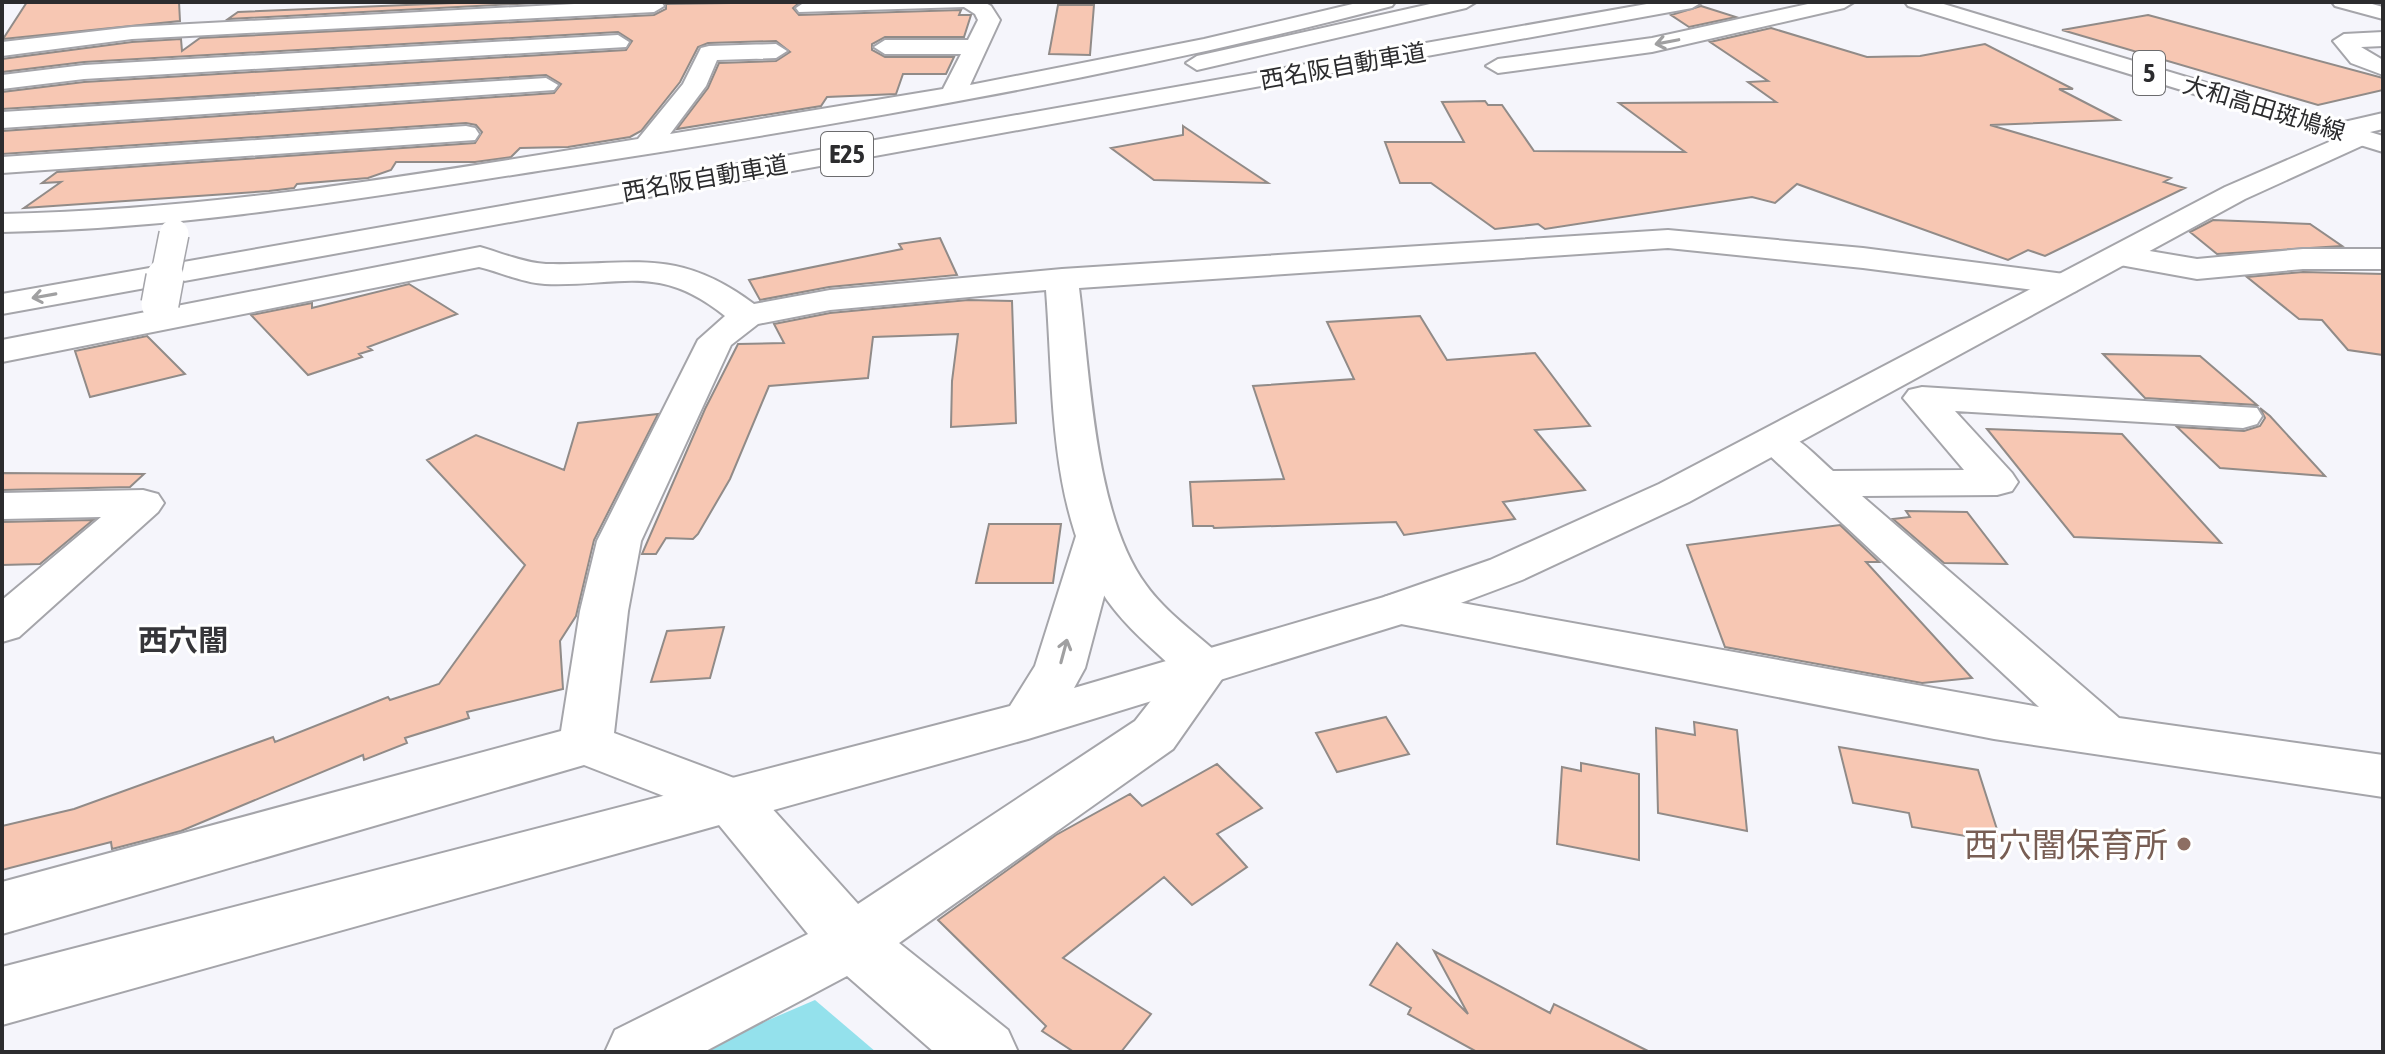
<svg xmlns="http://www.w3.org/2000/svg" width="2385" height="1054" viewBox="0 0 2385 1054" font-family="'Asap Condensed','Noto Sans JP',sans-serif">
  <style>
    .water { fill: #94e1ec }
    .building { fill: #f7c7b3; stroke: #918b88; stroke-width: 2 }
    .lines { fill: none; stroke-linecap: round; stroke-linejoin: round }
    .minor-casing { stroke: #a5a5aa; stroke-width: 4 }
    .tertiary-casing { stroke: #a5a5aa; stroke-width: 4 }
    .primary-casing { stroke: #a5a5aa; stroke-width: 4 }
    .motorway-casing { stroke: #a5a5aa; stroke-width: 4 }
    .minor { fill: #fff; fill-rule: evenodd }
    .tertiary { fill: #fff; fill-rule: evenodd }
    .primary { fill: #fff; fill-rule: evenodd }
    .motorway { fill: #fff; fill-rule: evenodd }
    .minor-bridge-far1-casing { stroke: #a5a5aa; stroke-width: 32; stroke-linecap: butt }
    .minor-bridge-casing { stroke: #a5a5aa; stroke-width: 40; stroke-linecap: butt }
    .minor-bridge-far1 { stroke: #fff; stroke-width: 29 }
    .minor-bridge { stroke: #fff; stroke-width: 37 }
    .oneway { stroke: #a0a0a1 }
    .education-dot { fill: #8d6e63; stroke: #fff; stroke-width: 3 }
    .labels { text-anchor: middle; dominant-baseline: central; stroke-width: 6; stroke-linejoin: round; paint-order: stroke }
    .far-street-label { font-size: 24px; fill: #2c2c2e; stroke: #fff }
    .shield { fill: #fff; stroke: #6b6b6d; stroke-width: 2 }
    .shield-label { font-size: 26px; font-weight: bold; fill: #2c2c2e }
    .neighbourhood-label { font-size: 30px; font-weight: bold; fill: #353539; stroke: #fff }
    .near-education-label { font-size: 34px; fill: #785e54; stroke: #fff; text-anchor: end }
  </style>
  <rect width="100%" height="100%" fill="#f5f5fb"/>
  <path class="water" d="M 815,1000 L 876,1052 L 694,1052 Z"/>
  <path class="building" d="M 27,2 L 179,2 L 180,21 L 3,39 Z
    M 479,2 L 554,2 L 228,19 L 238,12 Z
    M 800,2 L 793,8 L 799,15 L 961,10 L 959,15 L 971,15 L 964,37 L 885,37 L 872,44 L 872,50 L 885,57 L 954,57 L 946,74 L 903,74 L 896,94 L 827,97 L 821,106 L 677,129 L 708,88 L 719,63 L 776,61 L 790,52 L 776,41 L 708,43 L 698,47 L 680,82 L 641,131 L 630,137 L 568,147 L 520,148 L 511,157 L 475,162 L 396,162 L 391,170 L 368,178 L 297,184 L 294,188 L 269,191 L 24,208 L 61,182 L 42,183 L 57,172 L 475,143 L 482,132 L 476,125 L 466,123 L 2,154 L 2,131 L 554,93 L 561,84 L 546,75 L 2,109 L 2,92 L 84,82 L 626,50 L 632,41 L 618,32 L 84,62 L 2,72 L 2,59 L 132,42 L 181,39 L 182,51 L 200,38 L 654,15 L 666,9 L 666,4 Z
    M 1058,5 L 1094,5 L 1090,55 L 1049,54 Z
    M 1701,6 L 1736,17 L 1689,27 L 1671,15 Z
    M 2148,15 L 2383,78 L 2383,90 L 2318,105 L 2062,30 Z
    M 1771,28 L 1867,57 L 1920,56 L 1985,44 L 2073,89 L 2059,89 L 2119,120 L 1990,125 L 2171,178 L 2164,182 L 2185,188 L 2045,256 L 2028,250 L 2008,260 L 1797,184 L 1775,203 L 1752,197 L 1545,229 L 1538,224 L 1495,229 L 1431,183 L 1400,183 L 1385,142 L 1464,142 L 1442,102 L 1485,101 L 1488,105 L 1502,105 L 1534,151 L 1685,152 L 1619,103 L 1776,102 L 1748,82 L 1768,81 L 1710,42 Z
    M 1183,126 L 1226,155 L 1268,183 L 1154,180 L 1111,148 L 1183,135 Z
    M 2213,220 L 2310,224 L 2342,246 L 2217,254 L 2190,232 Z
    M 940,238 L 957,275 L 829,287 L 760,300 L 749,280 L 902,249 L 899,244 Z
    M 2303,272 L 2383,274 L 2383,355 L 2348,350 L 2322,320 L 2299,319 L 2247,277 Z
    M 409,284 L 457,314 L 368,347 L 372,350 L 359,354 L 362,357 L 308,375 L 251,315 L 312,303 L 312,308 Z
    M 968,300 L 1012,301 L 1016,423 L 951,427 L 952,381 L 958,334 L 873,337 L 868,378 L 769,386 L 730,479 L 698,534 L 693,539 L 666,538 L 656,554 L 642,554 L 705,409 L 738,344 L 784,343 L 774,324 L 830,313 Z
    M 1420,316 L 1447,360 L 1535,353 L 1590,426 L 1535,430 L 1585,490 L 1503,502 L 1515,519 L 1404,535 L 1396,522 L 1214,528 L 1213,526 L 1193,526 L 1190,482 L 1284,479 L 1253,386 L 1354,379 L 1327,322 Z
    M 147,336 L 185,374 L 90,397 L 75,351 Z
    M 2103,354 L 2200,356 L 2257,405 L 2145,398 Z
    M 2260,408 L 2270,416 L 2325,476 L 2220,468 L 2177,427 L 2244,431 L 2260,426 L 2265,418 Z
    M 658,414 L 594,540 L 576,616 L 560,641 L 563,689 L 467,712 L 469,718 L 405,738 L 407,743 L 364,760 L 363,755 L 181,831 L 112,849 L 111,842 L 2,870 L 2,826 L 74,809 L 273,737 L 275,742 L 388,697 L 390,700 L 439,684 L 525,565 L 427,460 L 476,435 L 564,470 L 578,423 Z
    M 1987,429 L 2122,434 L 2221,543 L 2074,537 Z
    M 2,473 L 144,474 L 130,487 L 2,490 Z
    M 1906,511 L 1967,512 L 2007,564 L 1944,563 L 1893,519 L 1910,517 Z
    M 93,520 L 40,564 L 2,565 L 2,522 Z
    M 989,524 L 1061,524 L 1053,583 L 976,583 Z
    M 1840,525 L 1879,562 L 1866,562 L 1972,678 L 1922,683 L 1725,647 L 1687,545 Z
    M 724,627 L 710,678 L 651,682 L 667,631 Z
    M 1386,717 L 1409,754 L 1337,772 L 1316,733 Z
    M 1694,722 L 1737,730 L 1747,831 L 1658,813 L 1656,728 L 1695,735 Z
    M 1839,747 L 1978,770 L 2001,842 L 1912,827 L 1909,813 L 1853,803 Z
    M 1581,763 L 1639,774 L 1639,860 L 1557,844 L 1562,767 L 1581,771 Z
    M 1217,764 L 1262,808 L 1217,834 L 1247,867 L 1192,905 L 1164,877 L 1063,958 L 1151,1014 L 1121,1052 L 1074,1052 L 1042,1031 L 1046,1026 L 938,920 L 1056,835 L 1130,794 L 1142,806 Z
    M 1397,943 L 1468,1014 L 1434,951 L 1550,1013 L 1554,1004 L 1650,1052 L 1477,1052 L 1408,1014 L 1411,1008 L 1370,985 Z"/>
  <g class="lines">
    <defs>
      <path id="minor" d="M 612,2 L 661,2 L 664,6 L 654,12 L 132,39 L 2,56 L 2,42 L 132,27 Z
        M 805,2 L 984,2 L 991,6 L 1000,20 L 970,85 L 1204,39 L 1361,2 L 1395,2 L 1392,6 C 1115,78 833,126 551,169 C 368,197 187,229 2,232 L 2,214 C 215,210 428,173 638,139 L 683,84 L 701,48 L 709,46 L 776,44 L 787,51 L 776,58 L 717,60 L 706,86 L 670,134 L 943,89 L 961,54 L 885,54 L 874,47 L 885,40 L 968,40 L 978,20 L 975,14 L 964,7 L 799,12 L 796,8 Z
        M 2332,2 L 2365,2 L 2383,7 L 2383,19 L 2335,6 Z
        M 2383,32 L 2383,46 L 2361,47 L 2383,60 L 2383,75 L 2351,63 L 2333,41 L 2344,34 Z
        M 618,35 L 629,42 L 626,47 L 84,79 L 2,89 L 2,75 L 84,65 Z
        M 546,78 L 558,85 L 554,90 L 2,128 L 2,112 Z
        M 2383,113 L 2383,129 L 2340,139 L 2327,131 L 2331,125 Z
        M 466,126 L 475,128 L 479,134 L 475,140 L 2,173 L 2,157 Z
        M 1668,230 L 1863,248 L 2064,274 L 2076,277 L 2080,284 L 2076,291 L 2064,294 L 1863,268 L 1668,248 L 1079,288 C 1090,373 1094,515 1146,585 C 1166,613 1197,634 1222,657 L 1229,669 L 1173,749 L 899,943 L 1008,1030 L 1018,1052 L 934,1052 L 847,976 L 704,1052 L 605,1052 L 615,1030 L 808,934 L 710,814 L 584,765 L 2,934 L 2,882 L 561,731 L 580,611 L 597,541 L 698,340 L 725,316 C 658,262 621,287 545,284 C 523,283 500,272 479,267 L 2,362 L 2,340 L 480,247 C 501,253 525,263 546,264 C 634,266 676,246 754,304 L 830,290 L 1062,269 ZM 1046,290 C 1054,391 1048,513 1107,600 C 1126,627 1152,648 1175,670 L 1135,721 L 858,904 L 750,784 L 614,733 L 628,611 L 641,541 L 731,345 L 758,324 L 830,310 Z
        M 2120,246 L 2197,259 L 2303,249 L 2383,249 L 2383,269 L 2303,269 L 2197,279 L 2109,263 L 2104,256 L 2109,249 Z
        M 1922,387 L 2257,408 L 2262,416 L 2257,424 L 2243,428 L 1955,411 L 2012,473 L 2018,482 L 2012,491 L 1997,495 L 1862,496 L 2119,718 L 2383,755 L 2383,797 L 1994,739 L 1401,624 L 1384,619 L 1377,608 L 1384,597 L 1401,592 L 2039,707 L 1753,440 L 1759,432 C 1790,424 1811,452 1833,471 L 1964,470 L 1903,398 L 1909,390 Z
        M 143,490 L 158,494 L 164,503 L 158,512 L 19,637 L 2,642 L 2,600 L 101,517 L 2,519 L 2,493 Z"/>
      <path id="tertiary" d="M 2359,129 L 2368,131 L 2372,137 L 2368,143 L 2245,199 L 1689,502 L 1522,580 L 1418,619 L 1028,739 L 2,1025 L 2,967 L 1010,706 L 1035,666 L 1076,536 L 1082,526 L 1098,523 L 1114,526 L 1120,536 L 1085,668 L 1074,688 L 1384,597 L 1490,560 L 1659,484 L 2225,187 Z"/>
      <path id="primary" d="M 1905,2 L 1937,2 L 2383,136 L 2383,152 L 1908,6 Z"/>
      <path id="motorway" d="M 1439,2 L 1476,2 L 1466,8 L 1197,70 L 1186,63 L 1197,56 Z
        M 1658,2 L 1702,2 L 1692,8 L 2,314 L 2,294 Z
        M 1817,2 L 1854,2 L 1844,8 L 1652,52 L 1498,73 L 1486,66 L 1498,59 L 1652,38 Z"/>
    </defs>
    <use href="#minor" class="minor-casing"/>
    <use href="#tertiary" class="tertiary-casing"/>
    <use href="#primary" class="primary-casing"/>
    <use href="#motorway" class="motorway-casing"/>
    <use href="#minor" class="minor"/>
    <use href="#tertiary" class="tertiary"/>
    <use href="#primary" class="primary"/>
    <use href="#motorway" class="motorway"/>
    <defs>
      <path id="minor-bridge-far1" d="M 165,279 L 174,234"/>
      <path id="minor-bridge" d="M 160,304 L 165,277"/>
    </defs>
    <use href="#minor-bridge-far1" class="minor-bridge-far1-casing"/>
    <use href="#minor-bridge" class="minor-bridge-casing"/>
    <use href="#minor-bridge-far1" class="minor-bridge-far1"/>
    <use href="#minor-bridge" class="minor-bridge"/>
  </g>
  <defs><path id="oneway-shaft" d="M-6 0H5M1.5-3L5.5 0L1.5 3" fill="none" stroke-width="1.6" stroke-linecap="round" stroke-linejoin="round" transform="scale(2)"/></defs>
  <g class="oneway">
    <use href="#oneway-shaft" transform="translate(1667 42) rotate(169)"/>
    <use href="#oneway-shaft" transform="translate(44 296) rotate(170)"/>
    <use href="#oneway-shaft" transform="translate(1064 651) rotate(-75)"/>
  </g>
  <circle class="education-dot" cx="2184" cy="844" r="8"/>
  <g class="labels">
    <g class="far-street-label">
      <text transform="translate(1343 66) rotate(-10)">西名阪自動車道</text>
      <text transform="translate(2264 108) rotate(17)">大和高田斑鳩線</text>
      <text transform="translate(705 178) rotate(-10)">西名阪自動車道</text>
    </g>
    <g class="shield">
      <rect x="2133" y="51" width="32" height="44" rx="6"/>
      <rect x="821" y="132" width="52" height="44" rx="6"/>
    </g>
    <g class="shield-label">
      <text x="2149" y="73">5</text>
      <text x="847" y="154">E25</text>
    </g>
    <g class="neighbourhood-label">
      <text x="183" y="640">西穴闇</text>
    </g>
    <g class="near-education-label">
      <text x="2168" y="844">西穴闇保育所</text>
    </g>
  </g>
  <rect width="2385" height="1054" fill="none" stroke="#2c2c2e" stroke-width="8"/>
</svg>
